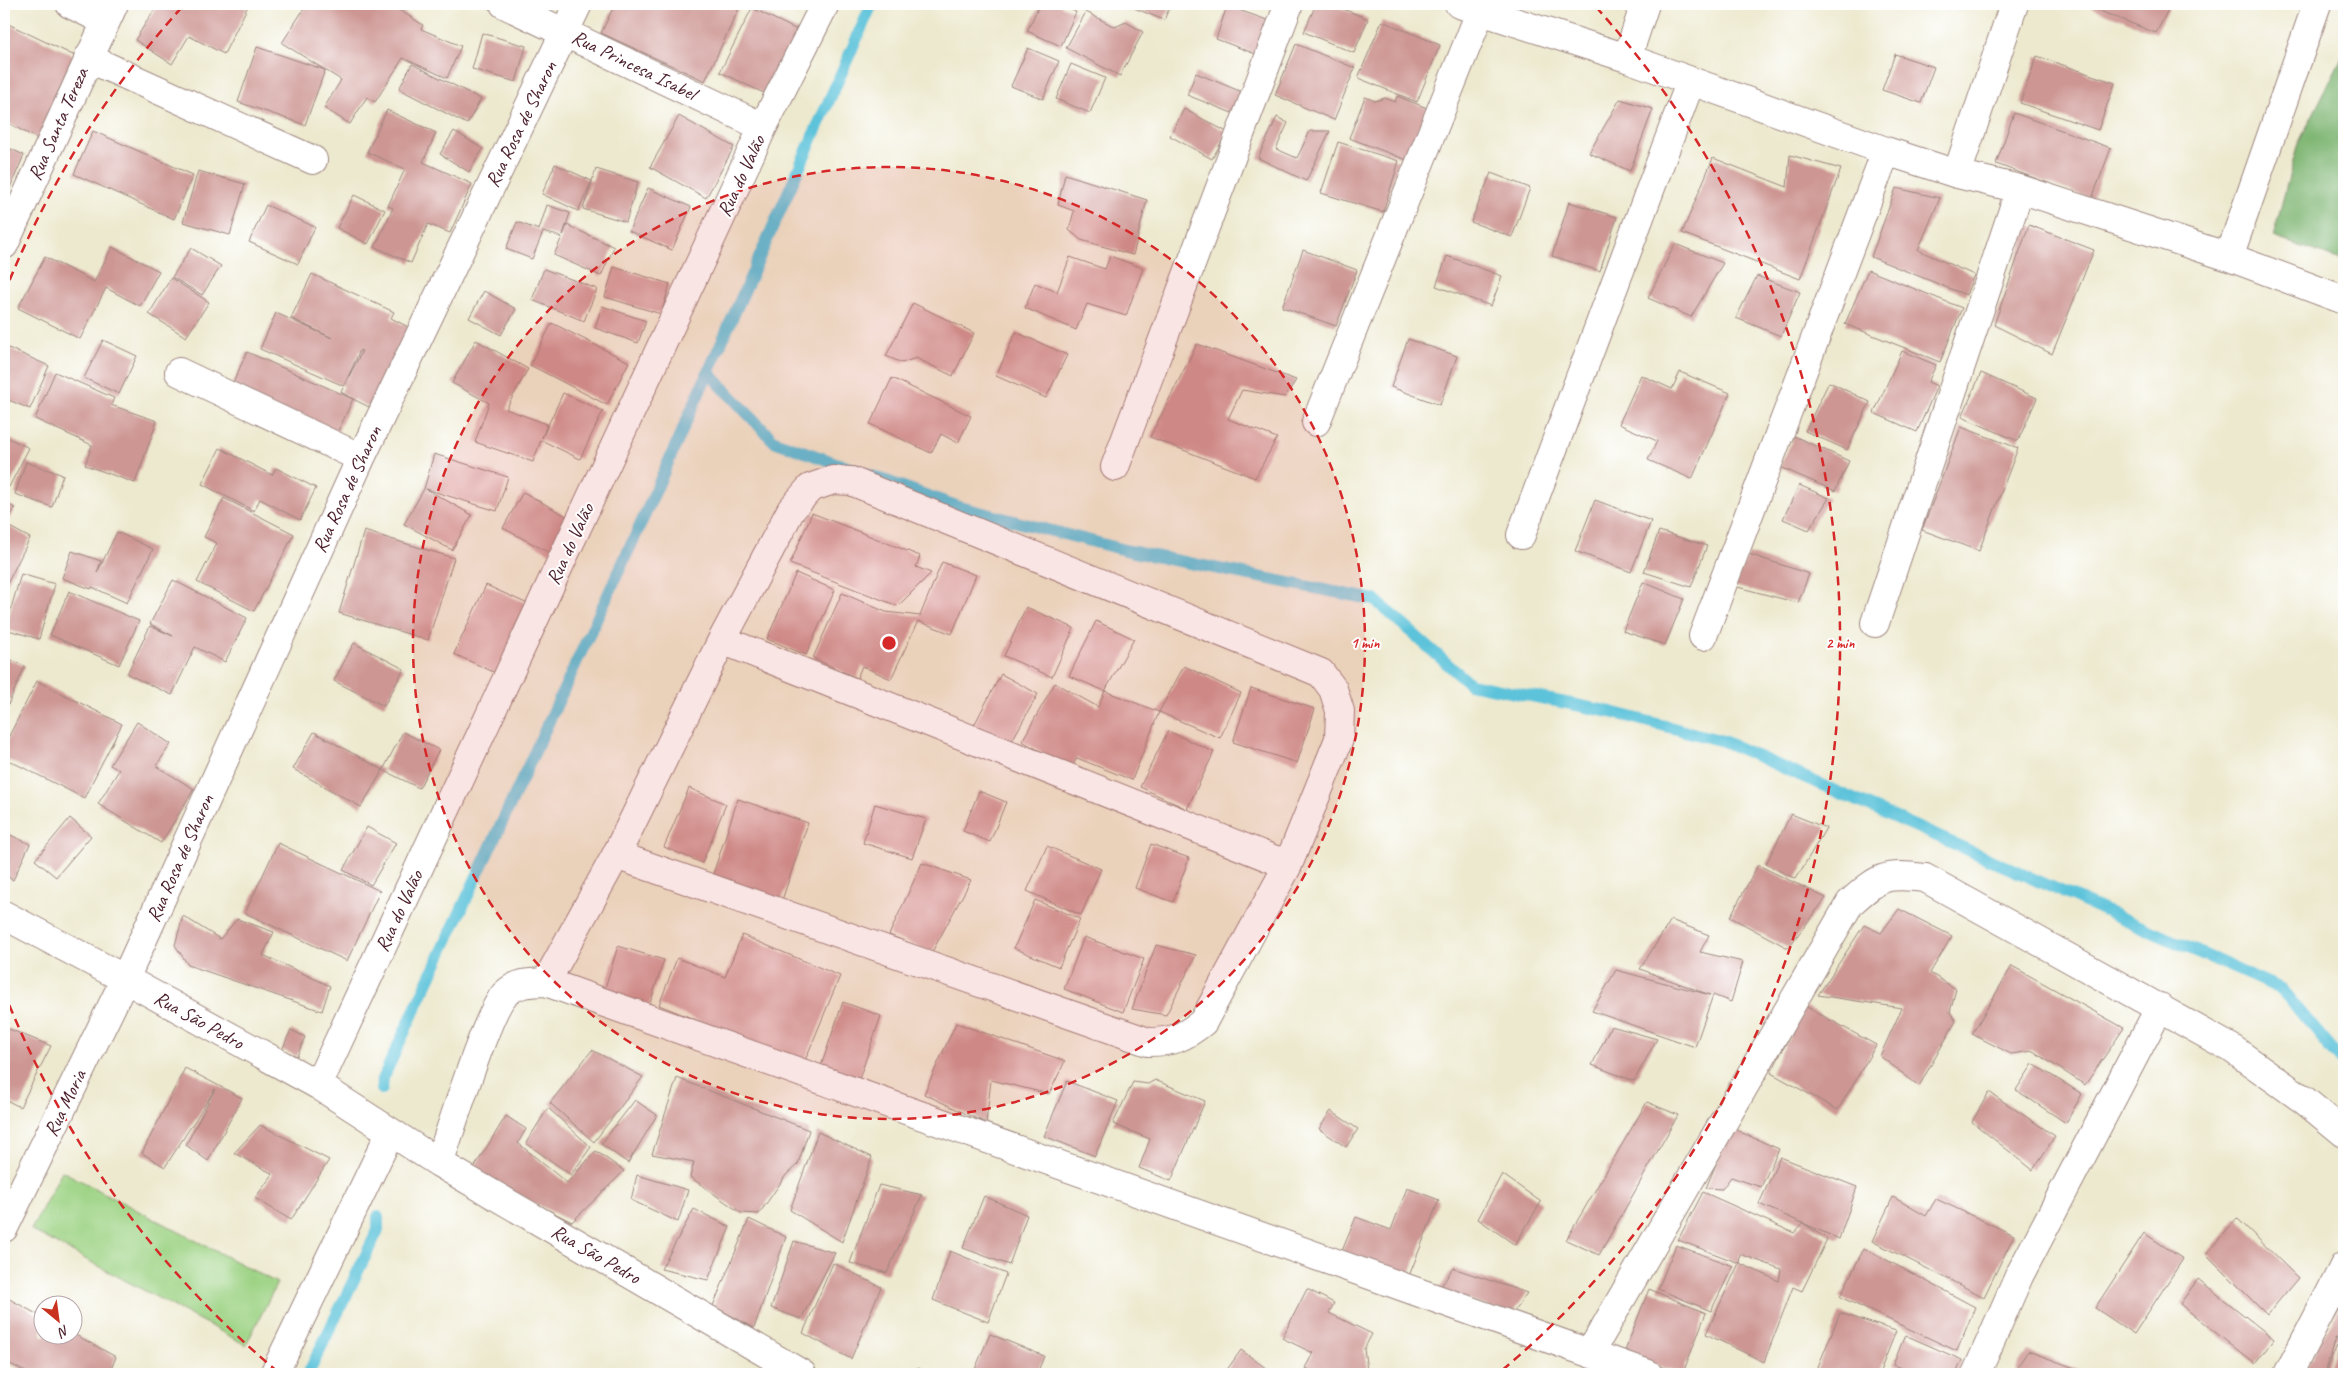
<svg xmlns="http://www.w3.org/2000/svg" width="2348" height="1378" viewBox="0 0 2348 1378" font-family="Caveat,sans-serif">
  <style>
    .green { fill: #9dd384; stroke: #747958 }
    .forest { fill: #7eb572; stroke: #646a4e }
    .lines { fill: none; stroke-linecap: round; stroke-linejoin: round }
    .stream { stroke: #5dc3da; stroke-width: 12 }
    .building { fill: #cd9693; fill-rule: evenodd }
    .minor-casing { stroke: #9c847d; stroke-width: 30 }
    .minor { stroke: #fff; stroke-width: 28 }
    .ring { fill: none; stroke: #d62828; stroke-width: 2.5; stroke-dasharray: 9 6 }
    .labels { text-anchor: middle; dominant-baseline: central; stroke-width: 4; stroke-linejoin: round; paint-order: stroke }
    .street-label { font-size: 20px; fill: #4a1f2b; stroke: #fff }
    .centre { fill: #d62828; stroke: #fff; stroke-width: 2.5 }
    .ring-label { font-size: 15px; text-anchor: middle; font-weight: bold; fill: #d62828; stroke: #fff; stroke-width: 4; stroke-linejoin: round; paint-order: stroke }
  </style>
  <rect width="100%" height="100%" fill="#fff"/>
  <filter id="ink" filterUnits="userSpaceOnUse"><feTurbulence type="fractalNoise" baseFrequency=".02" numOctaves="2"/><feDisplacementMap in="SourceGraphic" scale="10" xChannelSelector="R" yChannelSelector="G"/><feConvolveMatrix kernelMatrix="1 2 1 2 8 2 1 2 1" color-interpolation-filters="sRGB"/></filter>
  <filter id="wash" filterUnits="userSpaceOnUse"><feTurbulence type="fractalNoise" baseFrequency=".0096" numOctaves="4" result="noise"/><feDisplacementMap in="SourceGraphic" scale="20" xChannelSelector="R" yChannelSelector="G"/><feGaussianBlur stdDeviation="1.12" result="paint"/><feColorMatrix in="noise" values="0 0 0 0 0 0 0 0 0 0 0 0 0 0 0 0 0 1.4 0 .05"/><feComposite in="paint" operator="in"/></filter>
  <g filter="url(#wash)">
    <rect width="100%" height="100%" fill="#ede9cf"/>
    <path class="green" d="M 62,1171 L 277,1283 L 246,1345 L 31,1230 Z"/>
    <path class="forest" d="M 2344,53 L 2344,261 L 2273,237 L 2297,146 Z"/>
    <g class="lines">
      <path class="stream" d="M 708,372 L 774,441 L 956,506 L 1129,551 L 1375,600 L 1470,684 L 1611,712 L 1723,741 L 2281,989 L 2344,1064
        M 382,1089 L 383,1078 L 638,530 L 872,4
        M 308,1374 L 378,1230 L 378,1217"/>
    </g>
    <g id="blocks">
      <path class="building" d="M 158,4 L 175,4 L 185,10 L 188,4 L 243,4 L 248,6 L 224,54 L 189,36 L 172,64 L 135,40 Z
        M 307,4 L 390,4 L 423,25 L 421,29 L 461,46 L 447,78 L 403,58 L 375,102 L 367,97 L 350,124 L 324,108 L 341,80 L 282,43 Z
        M 615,4 L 741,4 L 705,81 L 601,33 Z
        M 1040,4 L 1057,4 L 1076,12 L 1061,46 L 1027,31 Z
        M 1124,4 L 1171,4 L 1164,20 Z
        M 1316,4 L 1331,4 L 1368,19 L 1354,53 L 1304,32 Z
        M 2088,4 L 2171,4 L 2156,33 L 2087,6 Z
        M 1227,6 L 1273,22 L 1261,56 L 1216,39 Z
        M 752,8 L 799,31 L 768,95 L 720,72 Z
        M 1086,12 L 1115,27 L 1126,22 L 1143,32 L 1120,76 L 1066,48 Z
        M 1382,21 L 1440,45 L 1417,102 L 1358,78 Z
        M 4,22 L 75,56 L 52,105 L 54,106 L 38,139 L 4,121 L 4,93 L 6,88 L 4,87 Z
        M 482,33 L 526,46 L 516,82 L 472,69 Z
        M 1296,44 L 1355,68 L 1334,120 L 1275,95 Z
        M 257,47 L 325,70 L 305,125 L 238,102 Z
        M 1028,48 L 1059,61 L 1043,99 L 1011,86 Z
        M 1895,54 L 1934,67 L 1921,103 L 1882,90 Z
        M 2037,56 L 2115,83 L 2098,130 L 2020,103 Z
        M 412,64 L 481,99 L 467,124 L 399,89 Z
        M 1071,64 L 1105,78 L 1090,113 L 1056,99 Z
        M 1196,73 L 1242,92 L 1232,113 L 1187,95 Z
        M 1397,96 L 1427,108 L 1407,160 L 1349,138 L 1365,97 L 1375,101 L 1385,98 L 1395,102 Z
        M 1620,99 L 1653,109 L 1630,171 L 1589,153 Z
        M 1184,109 L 1227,132 L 1212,159 L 1170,136 Z
        M 387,110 L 436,133 L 423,162 L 472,184 L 450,233 L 428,224 L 411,263 L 375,247 L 393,208 L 388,206 L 405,169 L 367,152 Z
        M 2014,113 L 2111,148 L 2092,199 L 1996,164 Z
        M 679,116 L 734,147 L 706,198 L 650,167 Z
        M 1277,117 L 1288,123 L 1276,149 L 1297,158 L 1310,131 L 1330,131 L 1306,181 L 1258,158 Z
        M 93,131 L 193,175 L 174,219 L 74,174 Z
        M 454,131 L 483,149 L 469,172 L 440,154 Z
        M 1338,142 L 1399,161 L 1383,212 L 1321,193 Z
        M 4,146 L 24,155 L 9,190 L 4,187 Z
        M 1790,155 L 1841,169 L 1800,279 L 1682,233 L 1713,158 L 1787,187 Z
        M 555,164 L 592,181 L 578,211 L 542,194 Z
        M 596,169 L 638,182 L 626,222 L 583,209 Z
        M 198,171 L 245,184 L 230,235 L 183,222 Z
        M 1491,173 L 1530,188 L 1512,237 L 1471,222 Z
        M 1065,174 L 1147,200 L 1133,255 L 1081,240 L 1069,230 L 1074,211 L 1058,205 Z
        M 648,188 L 691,207 L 672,250 L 629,231 Z
        M 1896,188 L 1940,198 L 1918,250 L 1974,275 L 1966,295 L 1871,257 Z
        M 354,195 L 385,210 L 368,244 L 337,228 Z
        M 1569,202 L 1617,217 L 1600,271 L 1552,256 Z
        M 266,205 L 315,227 L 298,264 L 249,242 Z
        M 547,205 L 570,213 L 563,235 L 567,225 L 614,247 L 601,276 L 554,255 L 562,237 L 543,232 L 532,259 L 506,249 L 517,222 L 539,230 Z
        M 2029,225 L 2094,250 L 2052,354 L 1994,325 Z
        M 1675,244 L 1723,263 L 1691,317 L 1648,298 Z
        M 112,247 L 159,271 L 140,306 L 106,288 L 80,339 L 18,308 L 45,257 L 94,282 Z
        M 191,248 L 221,266 L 202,295 L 172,277 Z
        M 1303,250 L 1357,270 L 1336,326 L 1282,307 Z
        M 1110,256 L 1143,268 L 1126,316 L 1087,304 L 1076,330 L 1025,308 L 1035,283 L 1057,292 L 1070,257 L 1105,269 Z
        M 1447,256 L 1502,276 L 1491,306 L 1436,286 Z
        M 614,267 L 670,284 L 661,314 L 605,297 Z
        M 544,269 L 597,289 L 584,321 L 532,300 Z
        M 1868,270 L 1962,308 L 1940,362 L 1845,324 Z
        M 312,274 L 394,312 L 391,318 L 410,328 L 369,407 L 353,399 L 334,440 L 228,394 L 247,352 L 353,399 L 341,392 L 362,351 L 360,350 L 344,386 L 260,349 L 276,313 L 332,338 L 291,318 Z
        M 1757,276 L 1800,292 L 1781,336 L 1736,318 Z
        M 171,278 L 209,302 L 186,337 L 149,314 Z
        M 484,291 L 516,309 L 501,335 L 469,318 Z
        M 913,303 L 974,333 L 953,376 L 916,358 L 902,363 L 886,356 Z
        M 602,306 L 646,321 L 638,343 L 595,328 Z
        M 552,323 L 629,362 L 607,405 L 530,365 Z
        M 1016,332 L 1067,355 L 1046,398 L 996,376 Z
        M 1408,339 L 1457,356 L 1440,405 L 1391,387 Z
        M 103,340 L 137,356 L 119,394 L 84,378 Z
        M 476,340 L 528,369 L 506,409 L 547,424 L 542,438 L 563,393 L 603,411 L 580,459 L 541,440 L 533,462 L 475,442 L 489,403 L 452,383 Z
        M 1197,344 L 1296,380 L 1285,397 L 1242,390 L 1228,419 L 1277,438 L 1255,478 L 1150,437 Z
        M 4,346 L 49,366 L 30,409 L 4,398 Z
        M 1902,351 L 1936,365 L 1928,382 L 1937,386 L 1917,432 L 1874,413 Z
        M 55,372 L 114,398 L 111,405 L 157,421 L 135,483 L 85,465 L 92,445 L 35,419 Z
        M 1680,372 L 1730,393 L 1692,479 L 1648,460 L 1657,441 L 1619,424 L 1641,375 L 1672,389 Z
        M 1981,373 L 2037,398 L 2018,441 L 1962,417 Z
        M 892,378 L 971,416 L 958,443 L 941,434 L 931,453 L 870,424 Z
        M 1829,382 L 1870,402 L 1847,450 L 1805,431 Z
        M 1961,427 L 2018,448 L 1979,551 L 1922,530 Z
        M 4,436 L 29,448 L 9,487 L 4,484 Z
        M 1794,436 L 1849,461 L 1835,491 L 1780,467 Z
        M 220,448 L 272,475 L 276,468 L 316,488 L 300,520 L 260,499 L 254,511 L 202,484 Z
        M 434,454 L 508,477 L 497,511 L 426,489 L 472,515 L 452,550 L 404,524 L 424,489 Z
        M 26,462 L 63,475 L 52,507 L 15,494 Z
        M 2344,470 L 2344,494 L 2337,493 Z
        M 1799,485 L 1829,498 L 1809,530 L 1783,519 Z
        M 523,492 L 570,518 L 550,553 L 503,528 Z
        M 224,498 L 294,534 L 254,611 L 197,582 L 217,543 L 204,537 Z
        M 1595,500 L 1651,521 L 1631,572 L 1575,551 Z
        M 4,502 L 15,508 L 6,525 L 30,538 L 4,590 Z
        M 812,513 L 920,556 L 916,567 L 931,573 L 898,606 L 790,564 Z
        M 364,531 L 454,558 L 428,640 L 339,613 Z
        M 1659,531 L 1707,546 L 1691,587 L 1644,572 Z
        M 117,532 L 153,549 L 127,603 L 92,587 L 91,589 L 62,578 L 72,551 L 101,561 L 97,573 Z
        M 1749,554 L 1809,574 L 1798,603 L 1734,586 Z
        M 942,562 L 976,575 L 952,634 L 918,621 L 891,679 L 862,666 L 857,678 L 813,658 L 842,593 L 886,612 L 920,616 Z
        M 796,573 L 835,590 L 806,655 L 767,639 Z
        M 21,574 L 55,584 L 39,639 L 5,629 Z
        M 173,580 L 247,618 L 225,662 L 195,647 L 172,695 L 127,674 L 150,626 L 173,636 L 150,624 Z
        M 1643,582 L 1684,599 L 1665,645 L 1623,631 Z
        M 486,585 L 530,605 L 498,674 L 454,654 Z
        M 69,591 L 139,621 L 119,665 L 50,635 Z
        M 1026,607 L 1074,628 L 1052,677 L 1004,656 Z
        M 1096,621 L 1134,639 L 1105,691 L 1069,676 Z
        M 354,643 L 404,669 L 384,706 L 334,681 Z
        M 4,657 L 25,666 L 4,714 Z
        M 1184,666 L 1241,693 L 1220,738 L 1159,712 L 1132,780 L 1077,758 L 1071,768 L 1022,741 L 1055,683 L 1098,707 L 1105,691 L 1159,712 Z
        M 1001,674 L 1038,694 L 1009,746 L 973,727 Z
        M 37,681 L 122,724 L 84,798 L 4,758 L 4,746 Z
        M 1251,688 L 1315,709 L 1297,763 L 1233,742 Z
        M 137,722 L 171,744 L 156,766 L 194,789 L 161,843 L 98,804 L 119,770 L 110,765 Z
        M 1168,731 L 1214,752 L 1187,809 L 1140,787 Z
        M 314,732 L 383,770 L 403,732 L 439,750 L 419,788 L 383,770 L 361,807 L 293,769 Z
        M 689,788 L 726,804 L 702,863 L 664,847 Z
        M 979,791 L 1006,802 L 990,842 L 963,831 Z
        M 738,799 L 808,823 L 782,900 L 712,877 Z
        M 875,804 L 926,819 L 912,858 L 863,843 Z
        M 1791,814 L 1826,828 L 1796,879 L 1766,864 Z
        M 70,818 L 91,836 L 56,877 L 35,860 Z
        M 367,827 L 396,843 L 371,885 L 343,870 Z
        M 4,832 L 30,844 L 13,880 L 4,875 Z
        M 278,843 L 380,891 L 347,961 L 245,913 Z
        M 1151,844 L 1189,858 L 1173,902 L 1135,888 Z
        M 1047,846 L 1101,869 L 1081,915 L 1027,891 Z
        M 922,863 L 971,880 L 932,952 L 889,935 Z
        M 1758,865 L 1826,898 L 1788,948 L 1730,917 Z
        M 1035,900 L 1080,919 L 1059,967 L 1014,948 Z
        M 1899,909 L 1952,936 L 1930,973 L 1956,989 L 1950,1012 L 1956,1021 L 1919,1086 L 1880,1056 L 1902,1008 L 1818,995 L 1864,925 L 1881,933 Z
        M 183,916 L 220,939 L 237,919 L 274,932 L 263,955 L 330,986 L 322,1011 L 188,965 L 175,945 Z
        M 1671,920 L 1709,935 L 1700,952 L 1743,962 L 1731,1002 L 1713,995 L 1695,1047 L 1592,1011 L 1616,970 L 1710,995 L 1640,969 Z
        M 742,935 L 840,976 L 804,1063 L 659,1005 L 677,958 L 725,977 Z
        M 1084,937 L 1144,959 L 1123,1012 L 1064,989 Z
        M 1156,945 L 1196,955 L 1166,1015 L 1132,1009 Z
        M 618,946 L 664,960 L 649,1006 L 604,991 Z
        M 2012,966 L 2124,1028 L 2085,1085 L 2033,1051 L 2011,1054 L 1972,1034 Z
        M 843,1002 L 881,1016 L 859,1079 L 821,1066 Z
        M 1805,1006 L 1876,1045 L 1838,1110 L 1771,1073 Z
        M 956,1023 L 1065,1061 L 1049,1094 L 991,1080 L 986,1123 L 924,1094 Z
        M 1611,1026 L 1657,1039 L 1634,1081 L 1592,1065 Z
        M 4,1027 L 51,1046 L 20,1107 L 4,1099 Z
        M 291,1030 L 305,1037 L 297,1056 L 282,1050 Z
        M 592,1050 L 643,1077 L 594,1142 L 550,1103 Z
        M 2033,1064 L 2082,1094 L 2066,1123 L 2016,1090 Z
        M 185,1068 L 242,1098 L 208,1161 L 186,1145 L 215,1089 L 165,1167 L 142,1153 Z
        M 677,1078 L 809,1130 L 798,1164 L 786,1175 L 759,1214 L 741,1213 L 690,1177 L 694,1162 L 652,1154 Z
        M 1155,1080 L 1205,1101 L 1171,1181 L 1139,1168 L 1150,1139 L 1113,1124 L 1133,1082 L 1148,1084 Z
        M 1067,1081 L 1118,1101 L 1095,1156 L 1044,1136 Z
        M 1989,1092 L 2055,1136 L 2033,1170 L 1972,1122 Z
        M 635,1100 L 657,1115 L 628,1163 L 601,1144 Z
        M 1647,1102 L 1678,1115 L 1599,1255 L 1566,1240 Z
        M 548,1108 L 591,1147 L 571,1175 L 526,1143 Z
        M 1331,1111 L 1358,1129 L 1346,1147 L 1319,1129 Z
        M 506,1116 L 526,1129 L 518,1143 L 567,1183 L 596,1151 L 624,1171 L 572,1222 L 472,1171 Z
        M 260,1125 L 329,1160 L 291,1220 L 255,1198 L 273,1174 L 234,1153 Z
        M 1731,1128 L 1779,1149 L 1761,1187 L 1731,1177 L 1722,1189 L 1706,1188 Z
        M 818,1132 L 872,1157 L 842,1242 L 790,1210 Z
        M 1780,1157 L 1857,1187 L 1839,1239 L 1759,1204 Z
        M 1502,1174 L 1541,1202 L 1515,1245 L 1478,1219 Z
        M 637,1175 L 688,1190 L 678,1222 L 631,1200 Z
        M 879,1185 L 922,1195 L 887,1273 L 850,1263 Z
        M 1407,1188 L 1439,1200 L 1409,1276 L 1342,1251 L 1356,1217 L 1391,1230 Z
        M 1703,1192 L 1794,1233 L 1803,1223 L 1827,1239 L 1802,1291 L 1793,1287 L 1764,1362 L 1706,1334 L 1739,1263 L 1678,1240 ZM 1740,1254 L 1781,1269 L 1779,1281 L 1739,1263 Z
        M 984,1196 L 1027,1215 L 1009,1265 L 963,1248 Z
        M 1893,1197 L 1926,1216 L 1936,1199 L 2014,1235 L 1984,1297 L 1872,1241 Z
        M 694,1209 L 730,1227 L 708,1280 L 661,1269 Z
        M 2237,1218 L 2298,1278 L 2267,1315 L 2206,1254 Z
        M 749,1219 L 786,1237 L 754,1328 L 713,1306 Z
        M 2144,1233 L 2183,1259 L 2134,1334 L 2095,1308 Z
        M 794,1241 L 835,1253 L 801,1319 L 771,1308 Z
        M 1676,1245 L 1733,1266 L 1711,1311 L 1658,1289 Z
        M 1864,1248 L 1975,1307 L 1957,1351 L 1840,1297 Z
        M 950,1251 L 1006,1274 L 988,1322 L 933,1300 Z
        M 833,1263 L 881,1287 L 851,1359 L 803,1333 Z
        M 1453,1268 L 1527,1293 L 1512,1314 L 1438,1291 Z
        M 2198,1279 L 2274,1339 L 2255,1364 L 2180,1304 Z
        M 1307,1289 L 1334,1303 L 1329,1313 L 1372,1334 L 1364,1349 L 1367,1370 L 1365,1374 L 1318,1374 L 1305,1368 L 1313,1353 L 1282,1338 Z
        M 1649,1289 L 1706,1313 L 1683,1373 L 1623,1356 Z
        M 4,1296 L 42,1317 L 42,1336 L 72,1336 L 72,1333 L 116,1357 L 109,1374 L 30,1374 L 4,1361 Z
        M 2344,1299 L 2344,1341 L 2335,1338 L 2325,1374 L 2309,1374 L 2305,1369 Z
        M 1840,1313 L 1896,1331 L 1879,1374 L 1815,1374 Z
        M 990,1334 L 1044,1356 L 1037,1374 L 973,1374 Z
        M 1905,1335 L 1962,1360 L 1956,1374 L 1917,1374 L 1893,1365 Z
        M 2336,1346 L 2344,1348 L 2344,1374 L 2326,1374 Z
        M 1241,1350 L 1274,1374 L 1224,1374 Z
        M 2028,1351 L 2091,1374 L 2023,1374 L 2015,1370 Z
        M 918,1368 L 932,1374 L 915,1374 Z"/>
    </g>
  </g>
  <g filter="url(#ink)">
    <use href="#blocks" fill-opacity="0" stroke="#9c847d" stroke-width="1"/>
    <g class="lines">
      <defs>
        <path id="minor" d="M 70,4 L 105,21
          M 504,4 L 763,127
          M 1459,4 L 1627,58 L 1886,151 L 1957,174 L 2020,189 L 2229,257 L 2344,300
          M 88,58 L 313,160
          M 1627,58 L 1645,4
          M 1957,174 L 2014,4
          M 4,245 L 114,4
          M 2229,257 L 2317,4
          M 179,372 L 361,458
          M 1316,422 L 1481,10
          M 1115,467 L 1289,4
          M 1521,535 L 1690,83
          M 1875,623 L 2020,189
          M 1703,636 L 1886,151
          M 722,640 L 1288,865
          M 4,915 L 125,979 L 318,1085 L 439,1163 L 802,1374
          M 546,982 L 616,855 L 722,640 L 791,510 L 810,488 L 833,480 L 851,481 L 1321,673 L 1333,689 L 1340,711 L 1339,739 L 1288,865 L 1203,1022 C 1183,1038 1173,1042 1148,1042 L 616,855
          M 318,1085 L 763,127 L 825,4
          M 439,1163 C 450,1133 488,1008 506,993 C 518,982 530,983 546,982 L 1648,1374
          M 4,1228 L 125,979 L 361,458 L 578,4
          M 1590,1353 L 1850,903 C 1880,876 1885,873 1925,878 L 2231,1048 L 2304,1100 L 2344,1133
          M 274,1374 L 390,1133
          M 1976,1374 L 2019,1276 L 2160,1007
          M 2288,1374 L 2344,1266"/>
      </defs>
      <use href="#minor" class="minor-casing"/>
      <use href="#minor" class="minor"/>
    </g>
  </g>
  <circle cx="889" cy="643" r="476" fill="#d62828" fill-opacity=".12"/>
  <g class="ring">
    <circle cx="889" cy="643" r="476"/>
    <path d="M278 1372A951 951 0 0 1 4 992M4 294A951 951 0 0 1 182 7M1596 7A951 951 0 0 1 1500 1372"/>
  </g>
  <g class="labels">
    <g class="street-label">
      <text transform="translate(634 65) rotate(26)">Rua Princesa Isabel</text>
      <text transform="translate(58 124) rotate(-66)">Rua Santa Tereza</text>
      <text transform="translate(521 124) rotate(-64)">Rua Rosa de Sharon</text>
      <text transform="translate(741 176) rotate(-65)">Rua do Valão</text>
      <text transform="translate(347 489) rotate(-65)">Rua Rosa de Sharon</text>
      <text transform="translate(570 544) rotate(-65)">Rua do Valão</text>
      <text transform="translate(180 858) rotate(-66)">Rua Rosa de Sharon</text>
      <text transform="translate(399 911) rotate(-65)">Rua do Valão</text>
      <text transform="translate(199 1020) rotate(29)">Rua São Pedro</text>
      <text transform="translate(65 1103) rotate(-64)">Rua Moria</text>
      <text transform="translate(596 1254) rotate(30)">Rua São Pedro</text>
    </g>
  </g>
  <circle cx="889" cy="643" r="8" class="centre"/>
  <g class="ring-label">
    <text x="1365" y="648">1 min</text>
    <text x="1840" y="648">2 min</text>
  </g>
  <rect width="2348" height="1378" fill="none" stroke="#fff" stroke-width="20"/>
  <g transform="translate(58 1320) rotate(151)"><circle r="24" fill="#ffffff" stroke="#b7a5aa"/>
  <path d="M0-4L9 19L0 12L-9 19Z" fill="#c8321e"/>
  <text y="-8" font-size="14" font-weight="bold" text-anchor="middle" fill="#4a1f2b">N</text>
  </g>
</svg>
